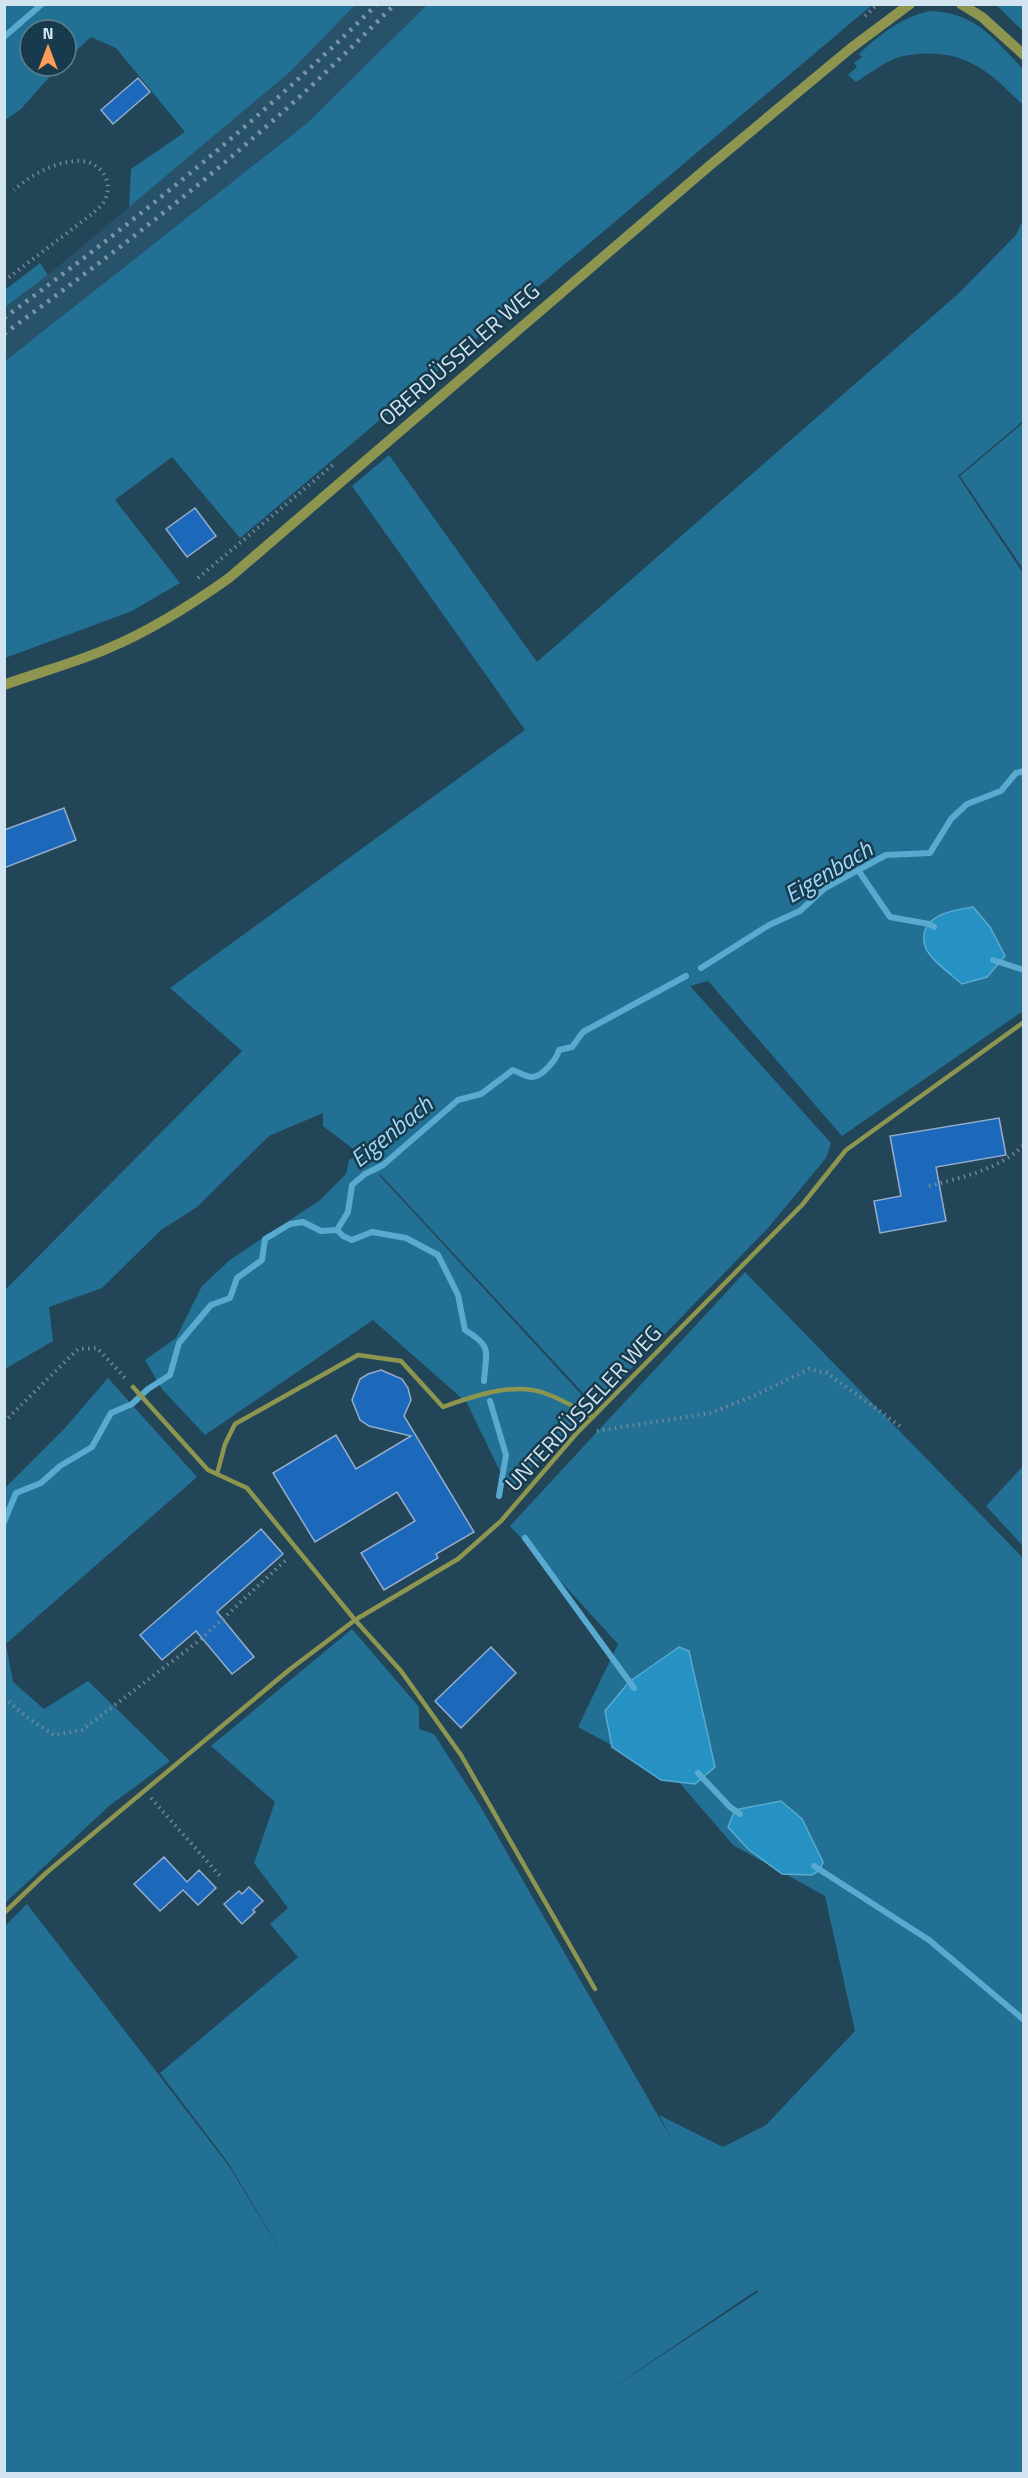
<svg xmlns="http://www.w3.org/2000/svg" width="1028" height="2478" viewBox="0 0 1028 2478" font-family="'Titillium Web',sans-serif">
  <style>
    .built { fill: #275269 }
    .green { fill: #237095; fill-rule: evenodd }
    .water { fill: #2691c3; stroke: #59aad0; stroke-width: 1.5 }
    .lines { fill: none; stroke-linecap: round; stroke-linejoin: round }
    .stream { stroke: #59aad0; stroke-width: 6 }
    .building { fill: #1c69bb; stroke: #95adcb; stroke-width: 1.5 }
    .path { stroke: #6e8999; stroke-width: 4; stroke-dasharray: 1.5 4.5; stroke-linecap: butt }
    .service { stroke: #8d954f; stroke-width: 4.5 }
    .tertiary { stroke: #8d954f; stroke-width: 10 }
    .rail { stroke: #7a94a3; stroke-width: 4.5; stroke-dasharray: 3 6; stroke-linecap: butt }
    .labels { text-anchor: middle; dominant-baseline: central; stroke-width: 5; stroke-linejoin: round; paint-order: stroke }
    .street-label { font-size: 22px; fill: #d1e4ef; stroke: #183a4d }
    .water-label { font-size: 24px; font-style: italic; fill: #a1d7f7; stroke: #183a4d }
  </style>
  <rect width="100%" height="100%" fill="#234558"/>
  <path class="built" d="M 355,5 L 428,5 L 306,124 L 5,361 L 4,307 L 48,275 L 290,72 Z"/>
  <path class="green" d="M 428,4 L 872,5 L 240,538 L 172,457 L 115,500 L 180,583 L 132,611 L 5,658 L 5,361 L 306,124 Z
    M 4,5 L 5,4 L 355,5 L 290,72 L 129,207 L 131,169 L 185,132 L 116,48 L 91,37 L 66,60 L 66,30 L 30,30 L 30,66 L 59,66 L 21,109 L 5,120 Z
    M 996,5 L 1023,5 L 1023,31 Z
    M 930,11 C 975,12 994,39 1023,69 L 1023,105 C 1007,90 990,71 969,62 C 949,52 918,51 896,58 C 883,63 869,74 856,82 L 848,75 L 857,67 L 854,63 L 862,57 L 859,54 C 879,35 902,17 930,11 Z
    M 1023,220 L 1023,421 L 958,476 L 1023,573 L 1023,1011 L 842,1136 L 708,981 L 690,986 L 831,1143 L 826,1158 L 768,1228 L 595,1406 L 380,1174 L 379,1175 L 593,1407 L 509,1490 L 467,1403 L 373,1320 L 205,1435 L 162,1389 L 145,1360 L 176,1338 L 202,1286 L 231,1259 L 319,1201 L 346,1174 L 349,1160 L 360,1154 L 323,1126 L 323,1113 L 269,1136 L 197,1207 L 161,1230 L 102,1288 L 49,1307 L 53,1341 L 5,1369 L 5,1290 L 242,1051 L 170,988 L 525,730 L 352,486 L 389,455 L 537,662 L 958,294 L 1016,235 Z
    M 40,263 L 48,275 L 5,307 L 5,290 Z
    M 1023,423 L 1023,569 L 960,476 Z
    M 745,1272 L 1023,1558 L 1023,2473 L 5,2474 L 5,1926 L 27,1904 L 229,2166 L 291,2268 L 229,2164 L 160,2073 L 298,1957 L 270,1924 L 288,1908 L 254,1863 L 275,1802 L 211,1746 L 352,1629 L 419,1707 L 419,1729 L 434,1734 L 479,1804 L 672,2140 L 659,2115 L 723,2147 L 766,2125 L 855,2031 L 825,1896 L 733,1845 L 678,1781 L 578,1727 L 618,1644 L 510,1526 ZM 758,2291 L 758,2292 L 602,2395 L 757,2290 Z
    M 108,1378 L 197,1477 L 6,1644 L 13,1682 L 44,1709 L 88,1681 L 170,1761 L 109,1806 L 5,1903 L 5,1488 L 65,1428 Z
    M 1023,1466 L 1023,1546 L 986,1506 Z"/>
  <path class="water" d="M 973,907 L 990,927 L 1005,956 L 987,977 L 962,984 C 952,975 929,959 925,946 C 917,916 952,910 973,907 Z
    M 679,1647 L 689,1651 L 715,1767 L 695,1784 L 661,1780 L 612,1747 L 605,1711 L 629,1682 Z
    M 781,1801 L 802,1819 L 823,1862 L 820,1870 L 812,1875 L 782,1874 L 748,1849 L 728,1827 L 735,1810 Z"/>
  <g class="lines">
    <path class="stream" d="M 4,37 L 42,4
      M 858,870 L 890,917 L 929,924 L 934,927
      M 993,960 L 1024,970
      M 701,968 L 769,925 L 800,911 L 825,888 L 886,855 L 930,853 L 951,819 L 967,804 L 1001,791 L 1016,773 L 1024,771
      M 337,1230 L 343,1236 L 352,1240 L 372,1232 L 406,1238 L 438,1255 L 458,1295 L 465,1330 C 493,1347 486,1351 484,1381
      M 490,1401 L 506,1455 L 499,1496
      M 4,1522 L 16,1493 L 41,1483 L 60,1466 L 92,1447 L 111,1413 L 132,1404 L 148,1389 L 170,1375 L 179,1343 L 211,1305 L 230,1298 L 237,1278 L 262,1260 L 265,1239 L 290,1224 L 303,1222 L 321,1231 L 337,1230 L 348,1212 L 352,1185 L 365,1174 L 383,1165 L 458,1100 L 481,1094 L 513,1070 C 519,1072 526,1077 532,1077 C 542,1077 557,1059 559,1050 L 572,1047 L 583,1032 L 686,976
      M 525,1538 L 634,1688
      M 698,1773 L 730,1807 L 740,1814
      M 814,1866 L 929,1940 L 1024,2020"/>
  </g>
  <path class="building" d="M 138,78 L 150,92 L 113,124 L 101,110 Z
    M 195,508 L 216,536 L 187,557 L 166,529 Z
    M 64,808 L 76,840 L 4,868 L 4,830 Z
    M 999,1118 L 1006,1155 L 936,1167 L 946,1221 L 880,1233 L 874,1201 L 901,1196 L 890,1136 Z
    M 381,1370 L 402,1379 L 408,1388 L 411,1400 L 404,1416 L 474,1532 L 436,1554 L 438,1558 L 384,1590 L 361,1553 L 415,1521 L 397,1492 L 315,1542 L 273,1473 L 336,1435 L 356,1469 L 411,1436 L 369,1426 L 360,1420 L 352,1400 L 360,1379 L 368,1374 Z
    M 261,1529 L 283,1554 L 217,1612 L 254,1657 L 232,1674 L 196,1631 L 162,1660 L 140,1635 Z
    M 491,1647 L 516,1673 L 461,1728 L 435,1701 Z
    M 164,1857 L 187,1882 L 199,1870 L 216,1888 L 198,1905 L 183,1890 L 160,1911 L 134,1884 Z
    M 249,1887 L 263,1901 L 253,1910 L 255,1912 L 242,1924 L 224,1904 L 239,1891 L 242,1894 Z"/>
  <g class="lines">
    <path class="path" d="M 865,16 L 878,4
      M 4,281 L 92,214 C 96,210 102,206 105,200 C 115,179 97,159 76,161 C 52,163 31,175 14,190
      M 198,578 L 334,464
      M 929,1186 C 963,1177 998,1170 1024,1145
      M 4,1422 L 78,1349 L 97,1348 L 126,1379
      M 597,1431 L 711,1413 L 758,1394 L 809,1369 L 827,1373 L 900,1426
      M 4,1698 L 28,1718 L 54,1735 L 82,1730 L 200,1640 L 288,1558
      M 151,1798 L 220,1876"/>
    <path class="service" d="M 133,1387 L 208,1470 L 247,1488 L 355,1620 L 401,1671 L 461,1755 L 595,1989
      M 217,1474 L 225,1444 L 235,1424 L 358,1355 L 401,1361 L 443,1407 C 474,1396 515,1381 547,1394 C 563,1400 578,1409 593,1417
      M 4,1913 L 46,1873 L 289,1670 L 355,1620 L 458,1559 L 501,1521 L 576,1434 L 802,1205 L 846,1150 L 1024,1022"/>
    <path class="tertiary" d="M 961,4 L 982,17 L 1024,55
      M 4,685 C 39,672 75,663 109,648 C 152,630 191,605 229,578 L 708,167 L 851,48 L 910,4"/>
    <path class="rail" d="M 4,318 C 137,220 259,121 377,4
      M 4,334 C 95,267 185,199 269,124 C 313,86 354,45 395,4"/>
  </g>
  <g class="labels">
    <g class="street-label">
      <text transform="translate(459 354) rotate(-41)">OBERDÜSSELER WEG</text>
      <text transform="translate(583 1408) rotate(-47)">UNTERDÜSSELER WEG</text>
    </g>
    <g class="water-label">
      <text transform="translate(828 871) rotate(-31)">Eigenbach</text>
      <text transform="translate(391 1131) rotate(-39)">Eigenbach</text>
    </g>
  </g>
  <rect width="1028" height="2478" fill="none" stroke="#d1e4ef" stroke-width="12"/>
  <g transform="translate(48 48)"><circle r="28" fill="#183a4d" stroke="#627e8e" stroke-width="1.5"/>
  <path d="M0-4.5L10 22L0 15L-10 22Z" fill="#fe9c57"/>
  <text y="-9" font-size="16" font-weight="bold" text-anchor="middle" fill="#d1e4ef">N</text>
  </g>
</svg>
